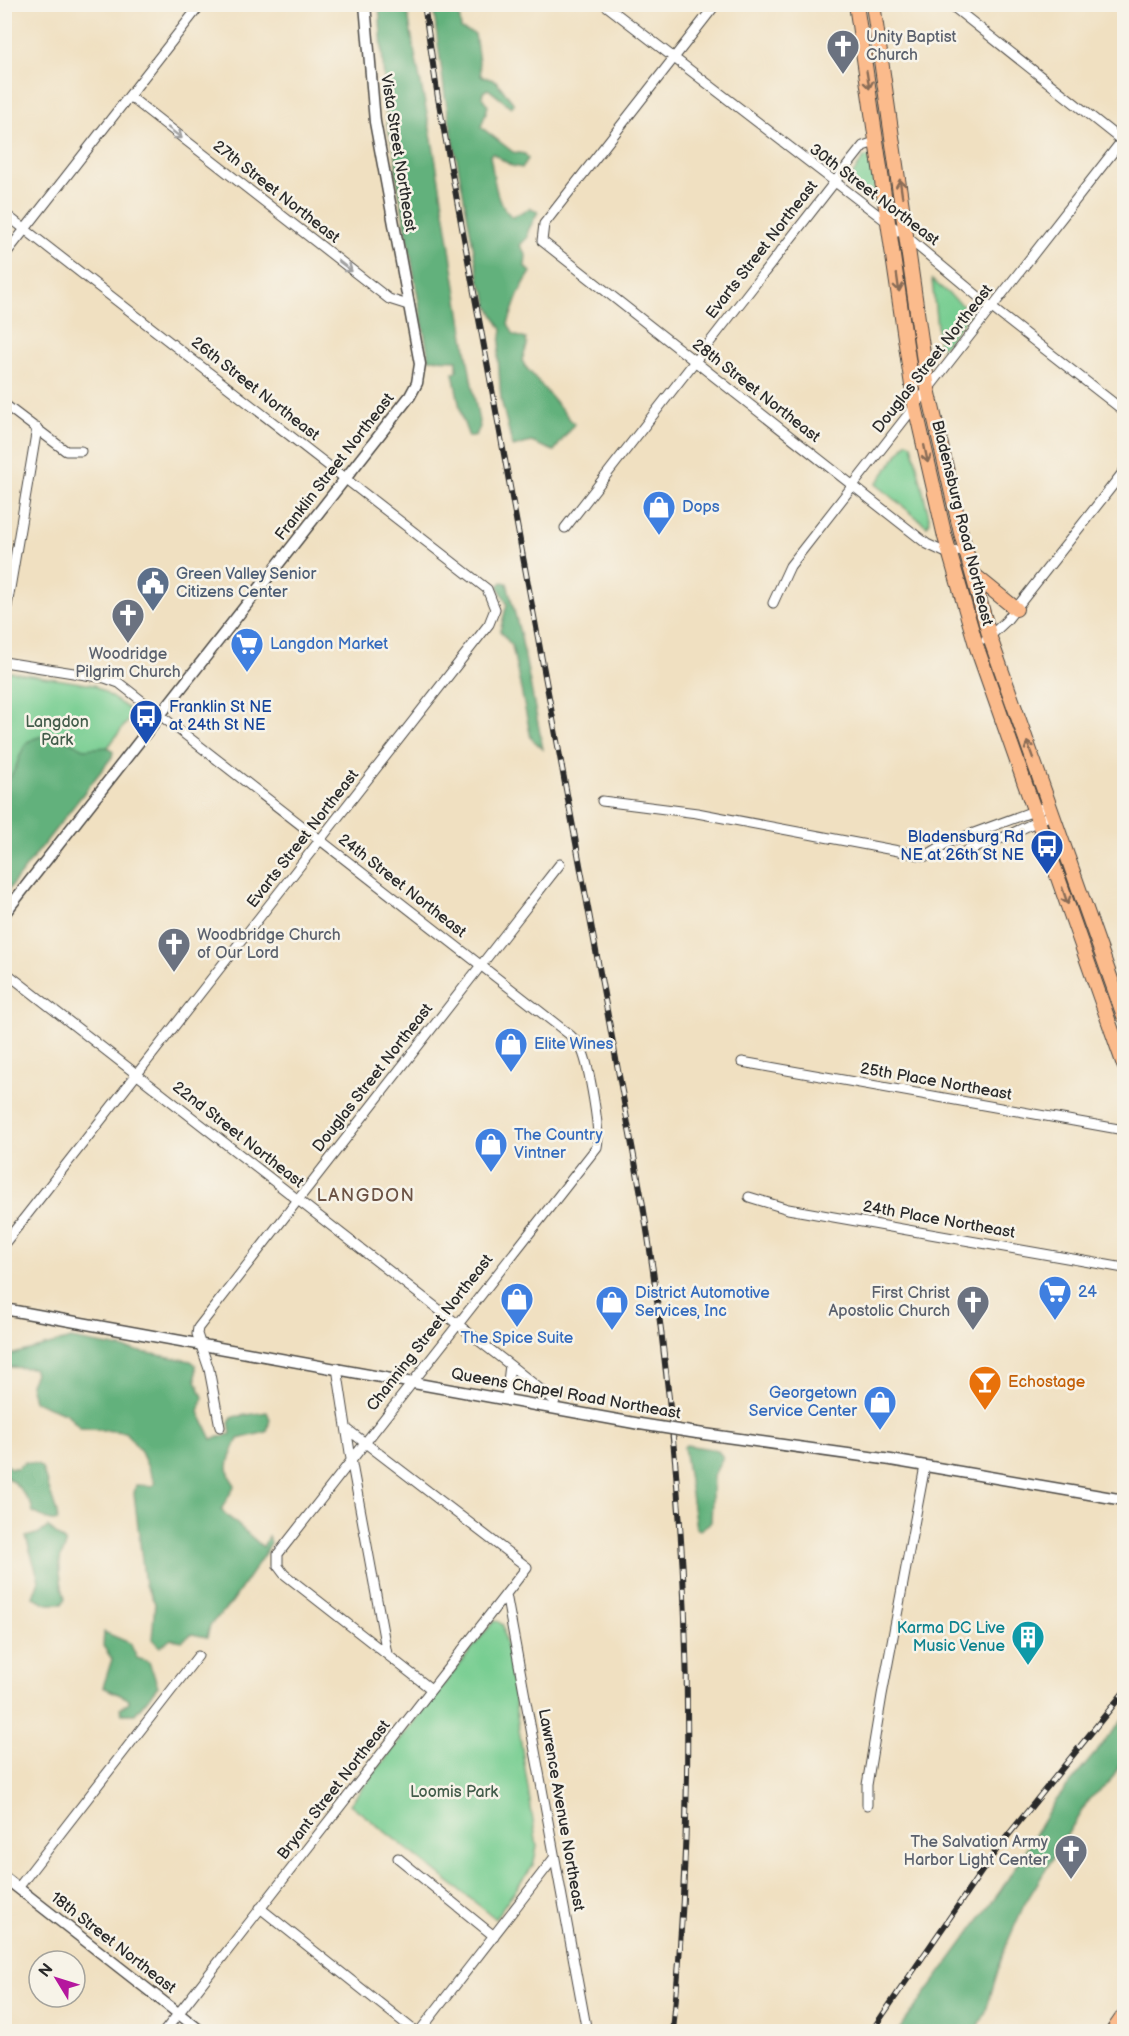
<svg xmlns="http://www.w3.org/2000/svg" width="1129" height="2036" viewBox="0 0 1129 2036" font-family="'Balsamiq Sans',sans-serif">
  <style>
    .green { fill: #78ce92; stroke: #527c5e; stroke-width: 1.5 }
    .forest { fill: #62b17c; stroke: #466e54; stroke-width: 1.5 }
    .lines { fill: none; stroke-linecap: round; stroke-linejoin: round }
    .minor-casing { stroke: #494642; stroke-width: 11 }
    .tertiary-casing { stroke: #494642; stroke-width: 13 }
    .primary-casing { stroke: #494642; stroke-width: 16 }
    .trunk-casing { stroke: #494642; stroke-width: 17 }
    .minor { stroke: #fff; stroke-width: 9 }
    .tertiary { stroke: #fff; stroke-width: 10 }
    .primary { stroke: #fbbb8c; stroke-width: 14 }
    .trunk { stroke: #fbbb8c; stroke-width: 15 }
    .rail-casing { stroke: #2b2b2b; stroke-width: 6 }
    .rail { stroke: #f7f3e8; stroke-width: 4; stroke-dasharray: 11; stroke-linecap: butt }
    .tertiary-bridge-casing { stroke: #494642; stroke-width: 13; stroke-linecap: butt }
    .tertiary-bridge { stroke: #fff; stroke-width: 10 }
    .oneway { stroke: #896c57 }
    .oneway2 { stroke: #a0a0a0 }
    .labels { text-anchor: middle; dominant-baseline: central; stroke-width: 5; stroke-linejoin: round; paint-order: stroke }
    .worship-label { font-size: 16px; fill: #5b616d; stroke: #f7f3e8; text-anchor: start }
    .street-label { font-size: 16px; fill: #2b2b2b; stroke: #f7f3e8 }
    .shop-label { font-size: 16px; fill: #366cbe; stroke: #f7f3e8; text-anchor: start }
    .service-label { font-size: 16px; fill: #4e5e75; stroke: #f7f3e8; text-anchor: start }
    .transit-label { font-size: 16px; fill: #164399; stroke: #f7f3e8; text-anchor: start }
    .park-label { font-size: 16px; fill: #425c4a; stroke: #f7f3e8 }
    .food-label { font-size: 16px; fill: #c56008; stroke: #f7f3e8; text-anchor: start }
    .culture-label { font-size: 16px; fill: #0d838f; stroke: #f7f3e8; text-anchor: end }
    .neighbourhood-label { font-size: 18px; letter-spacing: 1.5px; fill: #6c5345; stroke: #f7f3e8 }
  </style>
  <rect width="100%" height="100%" fill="#f7f3e8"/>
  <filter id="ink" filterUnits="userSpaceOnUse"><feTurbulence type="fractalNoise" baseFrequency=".0167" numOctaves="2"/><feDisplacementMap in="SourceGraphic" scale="12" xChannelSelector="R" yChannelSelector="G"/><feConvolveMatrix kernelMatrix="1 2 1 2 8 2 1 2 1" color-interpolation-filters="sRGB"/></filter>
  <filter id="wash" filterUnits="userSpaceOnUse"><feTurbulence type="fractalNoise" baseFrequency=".008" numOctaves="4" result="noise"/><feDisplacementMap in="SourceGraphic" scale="24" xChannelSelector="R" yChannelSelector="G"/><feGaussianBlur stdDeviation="1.35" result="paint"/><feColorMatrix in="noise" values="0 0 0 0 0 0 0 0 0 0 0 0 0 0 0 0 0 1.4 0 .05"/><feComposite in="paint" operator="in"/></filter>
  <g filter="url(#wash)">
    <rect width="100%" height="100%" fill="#f0e0c1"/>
    <path class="green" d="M 864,157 L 870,157 L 872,160 L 878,197 L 874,203 L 847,183 Z
      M 932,280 L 971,312 L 943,347 L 939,346 Z
      M 907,442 L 912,444 L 930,521 L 927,526 L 876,484 Z
      M 5,671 L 94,685 L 134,713 L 5,881 Z
      M 497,1621 L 503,1625 L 537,1847 L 533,1866 L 495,1918 L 350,1804 L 493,1622 Z"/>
    <path class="forest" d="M 379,5 L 407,5 C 413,56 427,106 435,157 C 451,247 462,337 480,427 L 476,435 L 469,437 L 462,418 L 453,373 L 457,372 L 457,360 L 429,359 L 396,173 L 396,157 L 387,125 Z
      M 433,5 L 458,5 L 461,29 L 475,34 L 481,76 L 496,81 L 514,104 L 511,107 L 488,89 L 483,92 L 482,97 L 488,106 L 481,127 L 513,152 L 525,154 L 528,159 L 522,168 L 512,166 L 492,153 L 490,156 C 495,178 494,202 512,217 L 530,208 L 538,212 L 528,231 L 528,237 L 520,245 L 526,255 L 525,267 L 531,272 C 518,291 515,304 508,324 L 514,335 L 526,339 L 527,346 L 522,360 L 525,366 L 574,424 L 554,451 L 531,442 L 513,447 L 501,400 L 498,356 L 502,330 L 488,305 L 486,294 L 480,283 L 445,96 Z
      M 502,582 L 507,583 L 521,637 L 543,749 L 531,738 L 512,646 L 500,631 L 507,604 L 498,586 Z
      M 57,735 L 84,749 L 108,747 L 113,752 L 112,757 L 5,894 L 5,783 C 28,761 10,735 57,735 Z
      M 71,1339 L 191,1361 L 196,1365 L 196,1380 L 203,1397 L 199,1412 L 212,1439 L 231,1434 L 229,1422 L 232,1417 L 267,1412 L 270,1419 L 267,1432 L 238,1439 C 230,1457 222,1468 235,1485 L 221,1510 L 263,1547 L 268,1536 L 271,1544 L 232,1602 L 210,1625 L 207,1637 L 192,1634 L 182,1641 L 171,1639 L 160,1647 L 152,1639 L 155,1603 L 145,1585 L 134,1493 L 136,1485 L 152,1486 L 155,1483 L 140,1450 L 125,1432 L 80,1428 L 67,1414 L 34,1401 L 30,1384 L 35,1373 L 33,1368 L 5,1367 L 6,1356 Z
      M 686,1445 L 717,1450 L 723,1457 L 713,1477 L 711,1522 L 700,1530 L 696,1528 L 684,1447 Z
      M 25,1462 L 37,1464 L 42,1468 L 57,1513 L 57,1521 L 50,1521 L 33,1512 L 31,1504 C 23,1495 16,1480 5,1477 L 5,1463 L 10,1468 L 17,1468 Z
      M 48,1527 L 65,1542 C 67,1552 61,1552 60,1560 C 59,1572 62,1588 65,1599 L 62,1604 L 48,1604 L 33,1597 L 39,1580 L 26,1537 L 40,1533 Z
      M 104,1632 L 130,1643 L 137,1658 L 149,1662 L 158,1686 L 135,1714 L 122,1714 L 120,1708 L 129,1702 L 129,1699 L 103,1687 L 112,1659 L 103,1646 Z
      M 1124,1718 L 1124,1759 L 1108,1784 L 1089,1799 L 1024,1905 L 1004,1950 L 985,2014 L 976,2031 L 919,2029 L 898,2031 L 1001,1890 L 1054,1803 Z"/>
  </g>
  <g filter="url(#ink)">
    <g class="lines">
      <defs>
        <path id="minor" d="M 604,4 L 908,238 L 992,308 L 1124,411
          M 716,4 L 544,224 L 542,241 L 927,544 L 944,552 L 966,551
          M 956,9 L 1122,141
          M 129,96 L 389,299 L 408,305
          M 4,213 L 487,589 L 495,609 L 489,624 L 4,1244
          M 4,256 L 201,4
          M 4,404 L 66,451 L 81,451
          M 565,528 L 844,170 L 863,146 L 878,141
          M 773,603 L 790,566 L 1124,138
          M 4,624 L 37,428
          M 986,640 L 1006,621 L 1124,471
          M 4,662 L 105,678 L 119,683 L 570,1035 C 575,1040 579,1044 582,1050 C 589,1066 601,1132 597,1147 L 278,1554 L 278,1566 L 284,1574 L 431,1689
          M 602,801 L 697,813 L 925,856 L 953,856 L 1002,838 L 1053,814
          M 927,855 L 947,843 L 1050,805
          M 4,971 L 510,1365 L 506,1398
          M 742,1062 L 1124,1130
          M 749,1197 L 788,1209 L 1124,1268
          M 510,1365 L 555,1401
          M 337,1368 L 351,1459 L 387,1654
          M 220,1427 L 209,1369 L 197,1334 L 198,1328 L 560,864
          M 506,1594 L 587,2032
          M 867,1805 L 867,1785 L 882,1695 L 925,1466
          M 398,1858 L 494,1936
          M 18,1888 L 198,1656
          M 260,1908 L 416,2032
          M 164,2032 L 527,1567 L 347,1429
          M 419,2032 L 554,1858"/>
        <path id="tertiary" d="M 4,914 L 410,396 L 417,383 L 420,364 L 375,122 L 365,4
          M 4,1309 L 640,1424
          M 697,1433 L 891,1460 L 1124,1500
          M 4,1877 L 202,2032"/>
        <path id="primary" d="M 856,4 L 915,406 L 945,537 L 976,645 L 1124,1065
          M 873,4 L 928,389 L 961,533 L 990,638 L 1124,1016
          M 973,574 L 1016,609"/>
        <path id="trunk" d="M 1113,2032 L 1124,2016"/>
      </defs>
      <use href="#minor" class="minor-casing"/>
      <use href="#tertiary" class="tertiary-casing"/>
      <use href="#primary" class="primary-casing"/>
      <use href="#trunk" class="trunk-casing"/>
      <use href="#minor" class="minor"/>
      <use href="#tertiary" class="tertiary"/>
      <use href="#primary" class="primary"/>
      <use href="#trunk" class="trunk"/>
      <defs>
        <path id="rail" d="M 424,4 L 438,98 L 643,1205 C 688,1483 700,1751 673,2032
          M 871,2032 L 997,1849 L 1124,1692"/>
      </defs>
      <use href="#rail" class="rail-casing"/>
      <use href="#rail" class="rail"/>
      <defs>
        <path id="tertiary-bridge" d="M 640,1424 L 697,1433"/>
      </defs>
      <use href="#tertiary-bridge" class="tertiary-bridge-casing"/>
      <use href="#tertiary-bridge" class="tertiary-bridge"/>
    </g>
    <defs><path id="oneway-shaft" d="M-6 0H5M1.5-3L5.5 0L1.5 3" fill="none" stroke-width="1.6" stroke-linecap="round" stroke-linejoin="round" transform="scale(1.5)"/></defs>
    <g class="oneway">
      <use href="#oneway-shaft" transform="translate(868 80) rotate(81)"/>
      <use href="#oneway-shaft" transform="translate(901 188) rotate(-98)"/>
      <use href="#oneway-shaft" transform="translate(898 283) rotate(82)"/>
      <use href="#oneway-shaft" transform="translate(926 454) rotate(78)"/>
      <use href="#oneway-shaft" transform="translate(1030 750) rotate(-110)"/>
      <use href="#oneway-shaft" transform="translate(1065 896) rotate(71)"/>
    </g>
    <g class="oneway2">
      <use href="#oneway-shaft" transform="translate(175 133) rotate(38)"/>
      <use href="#oneway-shaft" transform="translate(345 266) rotate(38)"/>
    </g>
  </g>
  <defs>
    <symbol id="church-pin" viewBox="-11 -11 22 30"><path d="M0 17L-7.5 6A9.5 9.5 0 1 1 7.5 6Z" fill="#6b7280" stroke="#f7f3e8"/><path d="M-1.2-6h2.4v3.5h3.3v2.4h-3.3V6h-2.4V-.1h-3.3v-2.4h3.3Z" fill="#fff"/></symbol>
    <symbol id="shop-pin" viewBox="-11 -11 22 30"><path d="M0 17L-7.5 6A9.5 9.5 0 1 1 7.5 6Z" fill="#3f7fe0" stroke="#f7f3e8"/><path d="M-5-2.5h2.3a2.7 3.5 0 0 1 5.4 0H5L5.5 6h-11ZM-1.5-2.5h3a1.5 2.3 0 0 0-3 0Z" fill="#fff"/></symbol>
    <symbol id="civic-pin" viewBox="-11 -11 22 30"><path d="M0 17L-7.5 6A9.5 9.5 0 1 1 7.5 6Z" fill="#5c6f8a" stroke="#f7f3e8"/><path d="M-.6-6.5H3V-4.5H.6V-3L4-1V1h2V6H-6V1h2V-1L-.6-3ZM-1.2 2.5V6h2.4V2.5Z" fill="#fff"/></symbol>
    <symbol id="supermarket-pin" viewBox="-11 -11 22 30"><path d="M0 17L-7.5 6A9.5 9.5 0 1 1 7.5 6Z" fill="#3f7fe0" stroke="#f7f3e8"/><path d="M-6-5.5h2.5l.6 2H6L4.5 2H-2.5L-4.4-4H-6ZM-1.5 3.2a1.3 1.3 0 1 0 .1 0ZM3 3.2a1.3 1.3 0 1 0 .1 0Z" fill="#fff"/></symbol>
    <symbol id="bus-pin" viewBox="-11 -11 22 30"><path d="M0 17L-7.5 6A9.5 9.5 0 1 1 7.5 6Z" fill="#1a4fb4" stroke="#f7f3e8"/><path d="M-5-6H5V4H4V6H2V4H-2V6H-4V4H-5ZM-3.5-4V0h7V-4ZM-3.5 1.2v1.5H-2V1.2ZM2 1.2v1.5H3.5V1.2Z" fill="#fff"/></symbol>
    <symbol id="bar-pin" viewBox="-11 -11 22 30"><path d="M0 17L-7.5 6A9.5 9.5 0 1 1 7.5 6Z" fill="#e8710a" stroke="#f7f3e8"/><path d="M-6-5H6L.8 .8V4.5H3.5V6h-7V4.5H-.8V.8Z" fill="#fff"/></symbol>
    <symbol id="building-pin" viewBox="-11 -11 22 30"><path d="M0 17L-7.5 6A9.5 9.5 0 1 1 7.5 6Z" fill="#0f9aa8" stroke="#f7f3e8"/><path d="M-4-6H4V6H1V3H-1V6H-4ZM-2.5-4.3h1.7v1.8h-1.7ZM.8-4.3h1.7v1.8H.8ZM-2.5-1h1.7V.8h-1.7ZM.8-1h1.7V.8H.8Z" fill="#fff"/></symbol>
  </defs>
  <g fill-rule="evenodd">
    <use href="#church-pin" x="824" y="27" width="38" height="52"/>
    <use href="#shop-pin" x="640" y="488" width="38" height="52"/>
    <use href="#civic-pin" x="134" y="564" width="38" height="52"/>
    <use href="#church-pin" x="109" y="596" width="38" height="52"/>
    <use href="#supermarket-pin" x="228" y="625" width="38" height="52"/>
    <use href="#bus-pin" x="127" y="697" width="38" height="52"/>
    <use href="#bus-pin" x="1028" y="827" width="38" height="52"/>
    <use href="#church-pin" x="155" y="925" width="38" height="52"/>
    <use href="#shop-pin" x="492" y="1025" width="38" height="52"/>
    <use href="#shop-pin" x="472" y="1125" width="38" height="52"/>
    <use href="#supermarket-pin" x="1036" y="1273" width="38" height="52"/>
    <use href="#shop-pin" x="498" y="1280" width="38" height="52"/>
    <use href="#shop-pin" x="593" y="1283" width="38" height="52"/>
    <use href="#church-pin" x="954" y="1283" width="38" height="52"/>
    <use href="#bar-pin" x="966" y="1363" width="38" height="52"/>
    <use href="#shop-pin" x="861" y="1383" width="38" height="52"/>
    <use href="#building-pin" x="1009" y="1618" width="38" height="52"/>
    <use href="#church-pin" x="1052" y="1832" width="38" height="52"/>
  </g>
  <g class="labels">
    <g class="worship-label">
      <text x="866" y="37">Unity Baptist<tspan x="866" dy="18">Church</tspan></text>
      <text x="128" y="654" text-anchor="middle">Woodridge<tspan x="128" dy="18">Pilgrim Church</tspan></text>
      <text x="197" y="935">Woodbridge Church<tspan x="197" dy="18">of Our Lord</tspan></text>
      <text x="950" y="1293" text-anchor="end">First Christ<tspan x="950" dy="18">Apostolic Church</tspan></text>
      <text x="1048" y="1842" text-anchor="end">The Salvation Army<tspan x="1048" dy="18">Harbor Light Center</tspan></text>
    </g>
    <g class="street-label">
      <text transform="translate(398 153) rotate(81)">Vista Street Northeast</text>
      <text transform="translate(276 192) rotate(38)">27th Street Northeast</text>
      <text transform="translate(874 195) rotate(37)">30th Street Northeast</text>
      <text transform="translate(762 250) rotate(-52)">Evarts Street Northeast</text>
      <text transform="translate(933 359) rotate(-52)">Douglas Street Northeast</text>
      <text transform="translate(255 389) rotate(38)">26th Street Northeast</text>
      <text transform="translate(756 391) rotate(38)">28th Street Northeast</text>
      <text transform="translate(335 467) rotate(-52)">Franklin Street Northeast</text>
      <text transform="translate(962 523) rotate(76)">Bladensburg Road Northeast</text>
      <text transform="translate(303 839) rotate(-52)">Evarts Street Northeast</text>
      <text transform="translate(402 886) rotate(38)">24th Street Northeast</text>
      <text transform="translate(373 1078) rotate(-52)">Douglas Street Northeast</text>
      <text transform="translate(936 1082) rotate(10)">25th Place Northeast</text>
      <text transform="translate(238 1135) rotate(38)">22nd Street Northeast</text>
      <text transform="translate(939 1220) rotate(10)">24th Place Northeast</text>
      <text transform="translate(430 1333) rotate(-52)">Channing Street Northeast</text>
      <text transform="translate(566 1394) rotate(10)">Queens Chapel Road Northeast</text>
      <text transform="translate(334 1790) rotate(-52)">Bryant Street Northeast</text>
      <text transform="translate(561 1810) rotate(80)">Lawrence Avenue Northeast</text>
      <text transform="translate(113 1943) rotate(38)">18th Street Northeast</text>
    </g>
    <g class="shop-label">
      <text x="682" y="507">Dops</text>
      <text x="270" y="644">Langdon Market</text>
      <text x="534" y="1044">Elite Wines</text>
      <text x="514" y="1135">The Country<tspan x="514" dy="18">Vintner</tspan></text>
      <text x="1078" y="1292">24</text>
      <text x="635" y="1293">District Automotive<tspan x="635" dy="18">Services, Inc</tspan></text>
      <text x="517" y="1338" text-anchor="middle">The Spice Suite</text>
      <text x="857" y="1393" text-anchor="end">Georgetown<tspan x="857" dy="18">Service Center</tspan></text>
    </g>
    <g class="service-label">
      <text x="176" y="574">Green Valley Senior<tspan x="176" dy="18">Citizens Center</tspan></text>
    </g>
    <g class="transit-label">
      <text x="169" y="707">Franklin St NE<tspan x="169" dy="18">at 24th St NE</tspan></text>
      <text x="1024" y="837" text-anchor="end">Bladensburg Rd<tspan x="1024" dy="18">NE at 26th St NE</tspan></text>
    </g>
    <g class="park-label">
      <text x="57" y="722">Langdon<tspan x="57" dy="18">Park</tspan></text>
      <text x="454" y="1792">Loomis Park</text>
    </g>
    <g class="food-label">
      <text x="1008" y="1382">Echostage</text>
    </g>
    <g class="culture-label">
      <text x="1005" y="1628">Karma DC Live<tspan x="1005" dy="18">Music Venue</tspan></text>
    </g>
    <g class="neighbourhood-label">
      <text x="366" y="1195">LANGDON</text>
    </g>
  </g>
  <rect width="1129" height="2036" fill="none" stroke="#f7f3e8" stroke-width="24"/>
  <g transform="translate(57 1979) rotate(308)"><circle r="28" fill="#f7f3e8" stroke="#a5a39c" stroke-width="1.5"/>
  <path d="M0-4.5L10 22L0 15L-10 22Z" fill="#b5179e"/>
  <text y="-9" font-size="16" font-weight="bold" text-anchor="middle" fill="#2b2b2b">N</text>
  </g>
</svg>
